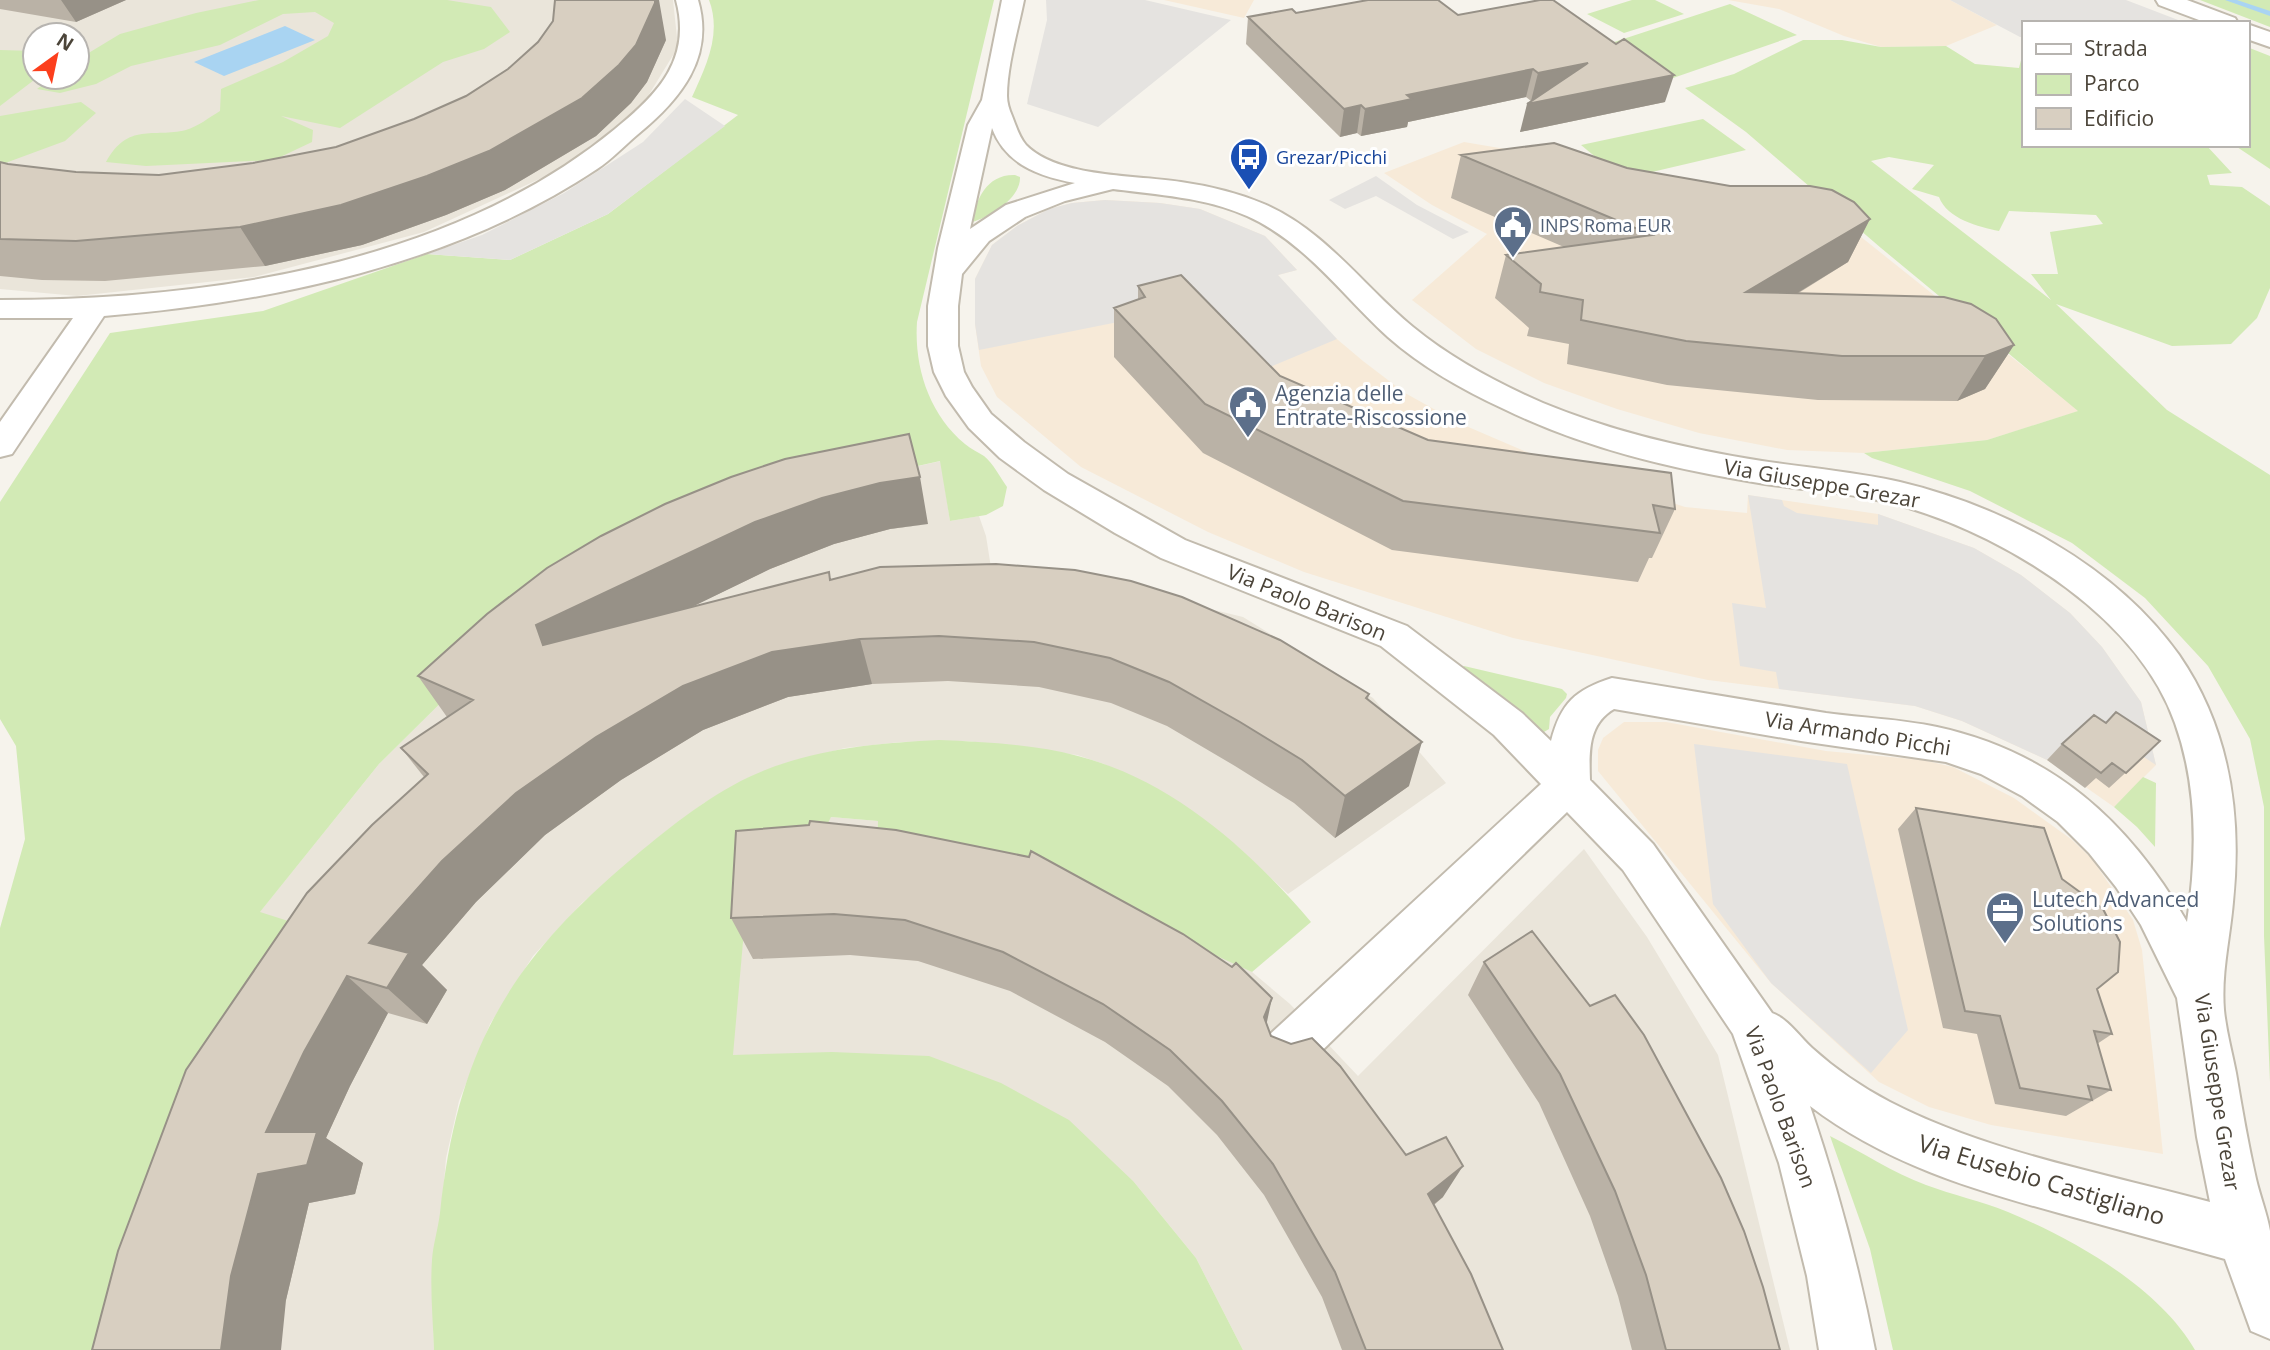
<svg xmlns="http://www.w3.org/2000/svg" width="2270" height="1350" viewBox="0 0 2270 1350" font-family="'Open Sans',sans-serif">
  <style>
    .residential { fill: #eae5da; fill-rule: evenodd }
    .commercial { fill: #f7ead8 }
    .green { fill: #d2eab5; fill-rule: evenodd }
    .parking { fill: #e5e3e0 }
    .water { fill: #a9d4f2 }
    .lines { fill: none; stroke-linecap: round; stroke-linejoin: round }
    .stream { fill: #a9d4f2; fill-rule: evenodd }
    .minor-casing { stroke: #c2bbae; stroke-width: 4 }
    .minor { fill: #fff; fill-rule: evenodd }
    .wall { fill: #bab2a6 }
    .shaded-wall { fill: #979187 }
    .building { fill: #d8cfc1; stroke: #979187; stroke-width: 2 }
    .labels { text-anchor: middle; dominant-baseline: central; stroke-width: 6; stroke-linejoin: round; paint-order: stroke }
    .far-transit-label { font-size: 18px; fill: #164399; stroke: #fff; text-anchor: start }
    .far-service-label { font-size: 18px; fill: #4e5e75; stroke: #fff; text-anchor: start }
    .service-label { font-size: 21px; fill: #4e5e75; stroke: #fff; text-anchor: start }
    .street-label { font-size: 21px; fill: #4b4439; stroke: #fff }
    .near-street-label { font-size: 24px; fill: #4b4439; stroke: #fff }
  </style>
  <rect width="100%" height="100%" fill="#f6f3ec"/>
  <path class="residential" d="M 8,0 L 673,0 L 678,47 L 642,106 L 559,170 L 424,232 L 254,277 L 77,296 L 0,289 L 0,4 ZM 35,35 L 77,35 L 77,77 L 35,77 Z
    M 941,461 L 950,521 L 979,516 L 986,536 L 992,574 L 1116,586 L 1243,617 L 1373,698 L 1446,783 L 1288,894 L 1237,846 L 1170,797 L 1104,764 L 1077,755 L 967,741 L 901,742 L 845,748 L 780,765 L 748,778 L 704,803 L 661,835 L 582,903 L 533,956 L 490,1024 L 459,1101 L 446,1158 L 433,1316 L 434,1350 L 143,1350 L 335,936 L 259,913 L 379,764 L 477,667 L 721,510 Z
    M 831,817 L 878,821 L 876,859 L 1083,886 L 1252,972 L 1290,1004 L 1358,1076 L 1584,849 L 1647,937 L 1718,1055 L 1790,1350 L 1243,1350 L 1196,1258 L 1134,1182 L 732,1056 L 750,863 Z"/>
  <path class="commercial" d="M 1164,0 L 1254,0 L 1244,18 Z
    M 1728,0 L 1950,0 L 1997,25 L 1946,46 L 1881,47 L 1844,36 L 1779,9 Z
    M 1464,142 L 1816,201 L 2079,411 L 1987,440 L 1864,453 L 1787,450 L 1699,433 L 1617,409 L 1544,383 L 1476,349 L 1412,300 L 1487,234 L 1432,205 L 1384,173 Z
    M 1105,200 L 1160,203 L 1200,209 L 1265,236 L 1297,270 L 1278,275 L 1325,329 L 1363,361 L 1405,393 L 1459,423 L 1557,465 L 1685,507 L 1747,513 L 1748,495 L 1878,514 L 1974,548 L 2021,575 L 2070,613 L 2102,647 L 2141,702 L 2156,765 L 2114,807 L 2047,760 L 1962,721 L 1915,706 L 1708,680 L 1513,638 L 1304,572 L 1208,532 L 1081,467 L 997,397 L 981,366 L 975,324 L 975,279 L 992,245 L 1017,226 L 1049,209 L 1072,203 Z
    M 1624,722 L 1666,722 L 1826,751 L 1923,760 L 1953,767 L 2014,798 L 2071,839 L 2093,860 L 2133,920 L 2142,950 L 2163,1154 L 1991,1125 L 1929,1107 L 1879,1082 L 1771,983 L 1598,771 L 1598,750 L 1603,738 Z"/>
  <path class="green" d="M 259,0 L 447,0 L 491,7 L 510,32 L 484,49 L 443,62 L 340,128 L 281,116 L 313,130 L 312,142 L 274,160 L 146,166 L 106,162 C 128,122 153,138 186,130 C 197,127 210,117 220,111 L 221,89 L 283,62 L 328,36 L 334,23 L 315,12 L 283,14 L 220,45 L 131,66 L 96,84 L 60,93 L 37,89 L 53,77 L 77,77 L 77,60 L 120,34 L 196,13 Z
    M 709,0 L 994,0 L 917,322 C 914,367 929,414 965,444 C 971,449 978,452 984,456 C 993,463 1000,477 1007,487 L 1003,506 L 986,515 L 950,521 L 940,461 L 721,510 L 477,667 L 379,764 L 260,912 L 329,934 L 138,1350 L 0,1350 L 0,928 L 25,839 L 16,746 L 0,719 L 0,502 L 110,333 L 263,311 L 427,254 L 510,260 L 608,214 L 738,115 L 692,97 C 706,66 722,34 709,0 Z
    M 1632,0 L 1655,0 L 1684,14 L 1624,33 L 1587,14 Z
    M 2200,0 L 2270,0 L 2270,27 Z
    M 1730,4 L 1797,35 L 1673,78 L 1608,44 Z
    M 1803,40 L 1842,40 L 1881,47 L 1946,46 L 1975,64 L 2019,68 L 2023,52 L 2023,145 L 2206,145 L 2232,173 L 2207,175 L 2210,185 L 2242,187 L 2270,206 L 2270,288 L 2257,318 L 2231,344 L 2172,346 L 2056,304 L 2167,410 L 2270,475 L 2270,1082 L 2264,936 L 2264,807 L 2250,739 L 2208,666 L 2145,598 L 2072,543 L 1970,491 L 1872,458 L 1864,453 L 1987,440 L 2078,411 L 1881,248 L 1746,132 L 1685,88 L 1734,74 ZM 1889,157 L 1934,165 L 1912,189 L 1939,197 C 1947,219 1979,227 1999,231 L 2009,211 L 2096,215 L 2103,224 L 2050,232 L 2058,274 L 2031,274 L 2051,300 L 1871,161 Z
    M 2247,47 L 2270,56 L 2270,169 L 2234,145 L 2247,145 Z
    M 0,50 L 35,51 L 35,77 L 38,77 L 0,106 Z
    M 81,102 L 96,113 L 65,141 L 0,165 L 0,116 Z
    M 1703,119 L 1746,150 L 1622,179 L 1581,145 Z
    M 1015,175 L 1020,177 C 1021,198 990,217 972,222 C 976,199 987,174 1015,175 Z
    M 1464,666 L 1562,689 L 1567,694 L 1566,698 L 1550,717 L 1549,729 L 1544,732 L 1534,731 L 1462,668 Z
    M 939,740 C 985,742 1034,744 1078,756 C 1172,780 1250,850 1311,922 L 1252,972 L 1083,895 L 876,859 L 878,821 L 831,817 L 816,847 L 750,863 L 733,1055 L 832,1052 L 929,1056 L 1001,1083 L 1069,1120 L 1134,1182 L 1196,1258 L 1243,1350 L 434,1350 C 433,1321 430,1290 432,1260 C 433,1245 438,1229 440,1213 C 457,1054 506,965 628,862 C 665,831 705,798 749,777 C 809,749 875,743 939,740 Z
    M 2143,777 L 2156,783 L 2155,847 L 2137,827 L 2114,807 Z
    M 1830,1136 C 1862,1152 1893,1173 1926,1185 C 1953,1195 1981,1201 2008,1212 C 2073,1239 2159,1287 2195,1350 L 1893,1350 L 1870,1249 Z"/>
  <path class="parking" d="M 1046,0 L 1145,0 L 1231,20 L 1098,127 L 1027,104 L 1047,20 Z
    M 1950,0 L 2126,0 L 2186,23 L 2023,23 L 2023,37 L 2020,37 Z
    M 685,99 L 725,126 L 608,214 L 510,260 L 427,254 L 482,235 L 564,193 L 643,142 Z
    M 1376,176 L 1417,205 L 1469,232 L 1453,239 L 1376,196 L 1345,209 L 1329,200 Z
    M 1105,200 L 1160,203 L 1200,209 L 1265,236 L 1297,270 L 1278,275 L 1337,339 L 1256,373 L 1118,322 L 979,350 L 975,324 L 975,279 L 992,245 L 1017,226 L 1049,209 L 1072,203 Z
    M 1748,495 L 1782,500 L 1784,506 L 1797,513 L 1878,525 L 1878,514 L 1974,548 L 2021,575 L 2070,613 L 2102,647 L 2141,702 L 2156,765 L 2100,728 L 2079,730 L 2047,760 L 1962,721 L 1915,706 L 1779,689 L 1776,672 L 1740,666 L 1732,603 L 1766,608 Z
    M 1694,744 L 1847,764 L 1908,1030 L 1871,1073 L 1771,983 L 1713,904 Z"/>
  <path class="water" d="M 285,26 L 315,40 L 224,76 L 194,62 Z"/>
  <g class="lines">
    <path class="stream" d="M 2225,0 L 2237,0 L 2270,11 L 2270,16 Z"/>
    <defs>
      <path id="minor" d="M 676,0 L 698,0 C 715,58 680,100 637,135 C 624,146 611,160 597,169 C 453,265 273,302 104,316 L 12,454 L 0,457 L 0,422 L 73,318 L 0,318 L 0,300 C 208,300 450,265 615,129 C 658,94 692,59 676,0 Z
        M 1002,0 L 1024,0 C 1018,30 1007,66 1007,96 C 1007,103 1009,109 1012,116 C 1016,126 1019,137 1026,145 C 1058,178 1138,175 1181,182 C 1209,186 1238,193 1264,204 C 1325,230 1363,286 1413,327 C 1452,359 1497,383 1543,403 C 1613,432 1687,449 1762,461 C 1808,468 1855,472 1900,482 C 2005,507 2115,565 2179,655 C 2230,729 2242,815 2233,902 C 2230,938 2221,973 2224,1010 C 2226,1031 2232,1052 2236,1073 C 2242,1109 2248,1144 2256,1179 C 2260,1196 2267,1214 2270,1231 C 2270,1264 2270,1306 2270,1339 L 2251,1331 L 2225,1259 C 2170,1244 2114,1228 2059,1213 C 1970,1189 1885,1163 1810,1106 C 1837,1186 1859,1267 1875,1350 L 1819,1350 L 1807,1276 L 1779,1163 L 1733,1034 L 1623,870 L 1567,812 L 1300,1072 L 1283,1078 L 1266,1072 L 1259,1055 L 1266,1038 L 1541,784 L 1494,735 L 1381,646 L 1161,558 L 1115,533 L 1044,490 L 1000,458 L 969,428 L 946,396 L 934,372 L 928,346 L 928,306 L 938,248 L 968,125 L 982,100 ZM 992,128 C 1006,165 1039,176 1075,183 L 1006,205 L 970,229 ZM 1113,189 C 1158,195 1204,197 1247,216 C 1305,242 1342,295 1388,337 C 1422,367 1463,390 1504,409 C 1584,448 1672,469 1759,483 C 1809,491 1860,493 1909,508 C 2011,539 2138,618 2175,723 C 2198,787 2197,856 2187,922 C 2129,821 2052,752 1937,727 C 1900,719 1863,718 1826,713 C 1755,702 1683,689 1612,678 C 1575,690 1561,703 1551,741 L 1522,713 L 1407,626 L 1185,540 L 1068,474 L 1024,442 L 991,414 L 972,387 L 964,372 L 958,346 L 958,306 L 962,274 L 989,241 L 1025,217 L 1065,201 ZM 1614,709 L 1801,741 L 1946,762 L 1981,774 L 2022,796 L 2058,822 L 2089,853 L 2116,887 L 2141,925 L 2177,998 L 2197,1137 L 2210,1202 C 2103,1173 1989,1153 1890,1102 C 1863,1088 1834,1068 1812,1048 C 1799,1036 1788,1019 1772,1013 L 1653,844 L 1590,780 C 1589,752 1588,724 1614,709 Z
        M 2156,0 L 2187,0 L 2235,18 L 2238,23 L 2207,23 L 2159,5 Z
        M 2247,24 L 2270,32 L 2270,47 L 2247,39 Z"/>
    </defs>
    <use href="#minor" class="minor-casing"/>
    <use href="#minor" class="minor"/>
  </g>
  <path class="wall" d="M 0,0 L 126,0 L 76,22 L 0,9 Z
    M 1296,13 L 1458,15 L 1665,102 L 1520,132 L 1533,100 L 1531,101 L 1526,97 L 1408,122 L 1407,127 L 1361,136 L 1357,133 L 1340,137 L 1246,44 L 1248,17 Z
    M 666,40 L 647,82 L 631,103 L 596,136 L 505,190 L 446,215 L 362,245 L 265,266 L 105,281 L 42,280 L 0,276 L 0,162 L 8,164 L 76,172 L 159,175 L 253,163 L 336,147 Z
    M 1461,155 L 1627,168 L 1870,219 L 1848,262 L 1797,294 L 2014,345 L 1985,389 L 1957,401 L 1818,400 L 1667,385 L 1567,364 L 1569,344 L 1527,336 L 1529,328 L 1495,298 L 1506,255 L 1564,247 L 1451,198 Z
    M 1138,286 L 1280,376 L 1428,440 L 1675,509 L 1652,558 L 1649,558 L 1638,582 L 1392,550 L 1203,453 L 1114,357 L 1114,308 L 1138,299 Z
    M 928,524 L 890,529 L 834,544 L 770,569 L 689,608 L 831,579 L 1369,694 L 1368,699 L 1409,786 L 1335,838 L 1294,803 L 1235,766 L 1167,726 L 1111,703 L 1039,687 L 948,681 L 872,684 L 788,697 L 703,730 L 621,780 L 545,835 L 476,902 L 422,965 L 447,990 L 427,1024 L 388,1013 L 350,1086 L 326,1138 L 363,1163 L 355,1194 L 309,1203 L 286,1300 L 92,1350 L 424,777 L 401,748 L 447,717 L 418,676 L 547,568 Z
    M 2160,741 L 2109,788 L 2096,778 L 2085,788 L 2047,760 L 2062,744 Z
    M 1916,808 L 2097,989 L 2112,1034 L 2097,1044 L 2111,1090 L 2066,1116 L 1995,1104 L 1977,1034 L 1943,1028 L 1898,829 Z
    M 736,831 L 1267,1024 L 1271,1036 L 1406,1155 L 1443,1197 L 1434,1205 L 1503,1350 L 1342,1350 L 1322,1297 L 1264,1195 L 1217,1135 L 1168,1086 L 1105,1042 L 1010,991 L 918,961 L 850,955 L 753,959 L 731,918 Z
    M 1484,962 L 1780,1350 L 1632,1350 L 1618,1296 L 1590,1216 L 1539,1103 L 1468,995 Z"/>
  <path class="shaded-wall" d="M 61,0 L 126,0 L 76,22 Z
    M 655,0 L 659,0 L 666,40 L 647,82 L 631,103 L 596,136 L 505,190 L 446,215 L 362,245 L 265,266 L 240,227 Z
    M 1588,63 L 1580,90 L 1531,101 L 1538,73 Z
    M 1533,69 L 1526,97 L 1408,122 L 1407,127 L 1361,136 L 1365,109 L 1407,95 Z
    M 1674,75 L 1665,102 L 1520,132 L 1527,104 Z
    M 1361,105 L 1357,133 L 1340,137 L 1344,109 Z
    M 1870,219 L 1848,262 L 1727,336 L 1746,292 Z
    M 2014,345 L 1985,389 L 1957,401 L 1985,356 Z
    M 920,477 L 928,524 L 890,529 L 834,544 L 770,569 L 562,670 L 543,645 L 536,625 L 755,522 L 822,498 L 880,483 Z
    M 860,639 L 872,684 L 788,697 L 703,730 L 621,780 L 545,835 L 476,902 L 422,965 L 447,990 L 427,1024 L 387,988 L 369,943 L 442,861 L 516,793 L 596,737 L 683,686 L 772,652 Z
    M 1422,742 L 1409,786 L 1335,838 L 1345,796 Z
    M 347,976 L 388,1013 L 350,1086 L 326,1138 L 363,1163 L 355,1194 L 309,1203 L 286,1300 L 281,1350 L 221,1350 L 231,1276 L 266,1132 L 304,1052 Z
    M 1272,998 L 1264,1036 L 1264,1017 Z
    M 1463,1166 L 1443,1197 L 1410,1223 L 1428,1194 Z"/>
  <path class="building" d="M 555,0 L 655,0 L 655,3 L 636,45 L 619,65 L 582,98 L 489,151 L 427,176 L 341,205 L 240,227 L 76,241 L 0,239 L 0,162 L 8,164 L 76,172 L 159,175 L 253,163 L 336,147 L 414,119 L 466,96 L 508,69 L 538,42 L 553,21 Z
    M 1368,0 L 1438,0 L 1458,15 L 1540,0 L 1553,0 L 1616,44 L 1624,39 L 1674,75 L 1527,104 L 1588,63 L 1538,73 L 1533,69 L 1407,95 L 1412,99 L 1365,109 L 1361,105 L 1344,109 L 1248,17 L 1292,9 L 1296,13 Z
    M 1554,143 L 1627,168 L 1730,186 L 1810,186 L 1832,190 L 1854,202 L 1870,219 L 1746,292 L 1944,297 L 1971,304 L 1996,319 L 2014,345 L 1985,356 L 1842,356 L 1686,341 L 1581,320 L 1583,300 L 1540,292 L 1541,284 L 1506,255 L 1652,235 L 1461,155 Z
    M 1181,275 L 1280,376 L 1428,440 L 1671,473 L 1675,509 L 1653,505 L 1660,533 L 1403,501 L 1205,404 L 1114,308 L 1145,297 L 1138,286 Z
    M 909,434 L 920,477 L 880,483 L 822,498 L 755,522 L 536,625 L 543,645 L 829,572 L 830,580 L 880,567 L 996,564 L 1075,570 L 1131,581 L 1182,597 L 1280,640 L 1369,694 L 1366,698 L 1422,742 L 1345,796 L 1302,760 L 1240,722 L 1169,682 L 1110,658 L 1034,642 L 939,636 L 860,639 L 772,652 L 683,686 L 596,737 L 516,793 L 442,861 L 369,943 L 409,953 L 387,988 L 347,976 L 304,1052 L 266,1132 L 317,1132 L 307,1165 L 258,1174 L 231,1276 L 221,1350 L 92,1350 L 118,1251 L 186,1070 L 307,893 L 372,825 L 428,774 L 401,748 L 473,700 L 418,676 L 487,614 L 547,568 L 601,536 L 665,504 L 731,477 L 785,459 Z
    M 2116,712 L 2160,741 L 2126,773 L 2112,763 L 2101,773 L 2062,744 L 2094,715 L 2106,723 Z
    M 1916,808 L 2044,828 L 2062,879 L 2103,909 L 2120,942 L 2118,972 L 2097,989 L 2112,1034 L 2094,1031 L 2111,1090 L 2088,1086 L 2092,1100 L 2020,1088 L 2000,1016 L 1965,1011 Z
    M 810,821 L 896,830 L 1029,857 L 1031,851 L 1183,934 L 1232,967 L 1236,963 L 1272,998 L 1264,1017 L 1271,1036 L 1291,1044 L 1312,1038 L 1340,1066 L 1406,1155 L 1446,1137 L 1463,1166 L 1428,1194 L 1471,1274 L 1503,1350 L 1366,1350 L 1335,1272 L 1273,1164 L 1222,1101 L 1170,1050 L 1103,1004 L 1003,952 L 905,920 L 834,914 L 731,918 L 736,831 L 809,825 Z
    M 1532,931 L 1590,1006 L 1615,995 L 1644,1035 L 1721,1178 L 1744,1231 L 1763,1287 L 1780,1350 L 1666,1350 L 1646,1275 L 1615,1191 L 1560,1074 L 1484,962 Z"/>
  <defs>
    <symbol id="bus-pin" viewBox="-11 -11 22 30"><path d="M0 17L-7.5 6A9.5 9.5 0 1 1 7.5 6Z" fill="#1a4fb4" stroke="#fff"/><path d="M-5-6H5V4H4V6H2V4H-2V6H-4V4H-5ZM-3.5-4V0h7V-4ZM-3.5 1.2v1.5H-2V1.2ZM2 1.2v1.5H3.5V1.2Z" fill="#fff"/></symbol>
    <symbol id="civic-pin" viewBox="-11 -11 22 30"><path d="M0 17L-7.5 6A9.5 9.5 0 1 1 7.5 6Z" fill="#5c6f8a" stroke="#fff"/><path d="M-.6-6.5H3V-4.5H.6V-3L4-1V1h2V6H-6V1h2V-1L-.6-3ZM-1.2 2.5V6h2.4V2.5Z" fill="#fff"/></symbol>
    <symbol id="office-pin" viewBox="-11 -11 22 30"><path d="M0 17L-7.5 6A9.5 9.5 0 1 1 7.5 6Z" fill="#5c6f8a" stroke="#fff"/><path d="M-6-3h4V-5.5h4V-3h4V5H-6ZM-1-4.5V-3h2v-1.5ZM-6 0V1H6V0Z" fill="#fff"/></symbol>
  </defs>
  <g fill-rule="evenodd">
    <use href="#bus-pin" x="1227" y="135" width="44" height="60"/>
    <use href="#civic-pin" x="1491" y="203" width="44" height="60"/>
    <use href="#civic-pin" x="1226" y="383" width="44" height="60"/>
    <use href="#office-pin" x="1983" y="889" width="44" height="60"/>
  </g>
  <g class="labels">
    <g class="far-transit-label">
      <text x="1276" y="157">Grezar/Picchi</text>
    </g>
    <g class="far-service-label">
      <text x="1540" y="225">INPS Roma EUR</text>
    </g>
    <g class="service-label">
      <text x="1275" y="393">Agenzia delle<tspan x="1275" dy="24">Entrate-Riscossione</tspan></text>
      <text x="2032" y="899">Lutech Advanced<tspan x="2032" dy="24">Solutions</tspan></text>
    </g>
    <g class="street-label">
      <text transform="translate(1822 483) rotate(10)">Via Giuseppe Grezar</text>
      <text transform="translate(1307 602) rotate(22)">Via Paolo Barison</text>
      <text transform="translate(1858 733) rotate(9)">Via Armando Picchi</text>
      <text transform="translate(2218 1092) rotate(81)">Via Giuseppe Grezar</text>
      <text transform="translate(1781 1107) rotate(70)">Via Paolo Barison</text>
    </g>
    <g class="near-street-label">
      <text transform="translate(2042 1179) rotate(17)">Via Eusebio Castigliano</text>
    </g>
  </g>
  <rect x="2022" y="21" width="228" height="126" fill="#ffffff" stroke="#b7b4b0" stroke-width="2"/>
  <rect x="2036" y="44" width="35" height="10" fill="#ffffff" stroke="#b7b4b0" stroke-width="2"/>
  <text x="2084" y="56" font-size="21" fill="#4b4439">Strada</text>
  <rect x="2036" y="74" width="35" height="21" fill="#d2eab5" stroke="#b7b4b0" stroke-width="2"/>
  <text x="2084" y="91" font-size="21" fill="#4b4439">Parco</text>
  <rect x="2036" y="108" width="35" height="21" fill="#d8cfc1" stroke="#b7b4b0" stroke-width="2"/>
  <text x="2084" y="126" font-size="21" fill="#4b4439">Edificio</text>
  <g transform="translate(56 56) rotate(33)"><circle r="33" fill="#ffffff" stroke="#b7b4b0" stroke-width="2"/>
  <path d="M0-5L12 26L0 18L-12 26Z" fill="#fc3f1d"/>
  <text y="-10" font-size="19" font-weight="bold" text-anchor="middle" fill="#4b4439">N</text>
  </g>
</svg>
